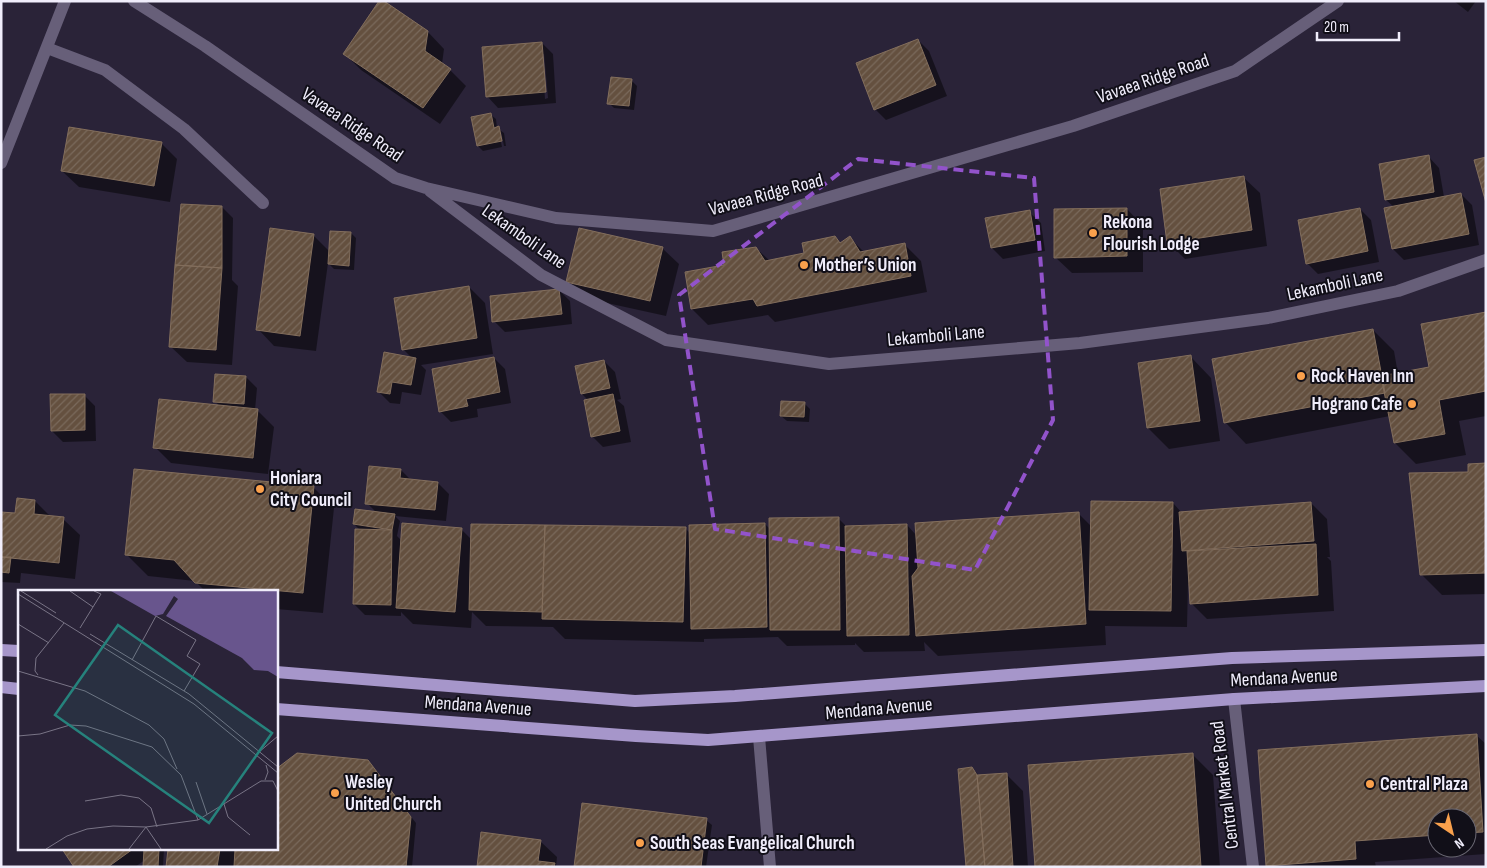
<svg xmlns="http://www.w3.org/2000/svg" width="1487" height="868" viewBox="0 0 1487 868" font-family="'Sofia Sans Condensed',sans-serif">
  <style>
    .shadow { fill: #0007; fill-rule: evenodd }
    .building { fill: url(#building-hatch); stroke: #836e5c }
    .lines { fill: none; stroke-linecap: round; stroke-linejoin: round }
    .minor { stroke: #675f79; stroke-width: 12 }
    .major { stroke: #a696ca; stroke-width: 12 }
    .marked { fill: none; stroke: #9253cb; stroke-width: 4; stroke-dasharray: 10 6; stroke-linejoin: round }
    .poi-dot { fill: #f9a04c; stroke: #110f18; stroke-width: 2 }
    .labels { text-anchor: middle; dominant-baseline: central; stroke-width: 4; stroke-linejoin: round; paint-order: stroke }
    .street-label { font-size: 19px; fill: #f0edfb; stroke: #110f18 }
    .poi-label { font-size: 19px; font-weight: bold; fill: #f0edfb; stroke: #110f18; text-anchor: start }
    .inset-road { fill: none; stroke: #797486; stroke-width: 1 }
    .view { fill: #26827c; fill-opacity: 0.15; stroke: #26827c; stroke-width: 2.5 }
    .inset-edge { fill: none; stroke: #f0edfb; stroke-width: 2.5 }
  </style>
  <defs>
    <pattern id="building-hatch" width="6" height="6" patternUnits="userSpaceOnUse" patternTransform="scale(1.25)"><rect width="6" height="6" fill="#64503f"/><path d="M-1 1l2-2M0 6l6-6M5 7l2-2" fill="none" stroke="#7a6a5c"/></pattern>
  </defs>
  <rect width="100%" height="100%" fill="#2a2338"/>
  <path class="shadow" d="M 1454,1 L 1476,1 L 1468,12 Z
    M 428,32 L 444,49 L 442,64 L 450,70 L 466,86 L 440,124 L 361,70 L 345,54 Z
    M 918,40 L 929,51 L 947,96 L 886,120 L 875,109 Z
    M 542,43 L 553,54 L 556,103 L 498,108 L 487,96 ZM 542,54 L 544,54 L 548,98 L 545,99 Z
    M 631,80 L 637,86 L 634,110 L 614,108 L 609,103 Z
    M 490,114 L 496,119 L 497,128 L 504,133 L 506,146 L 504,146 L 501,132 L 499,132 L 502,147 L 483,151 L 478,146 Z
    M 161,143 L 177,159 L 170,202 L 79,187 L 62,171 Z
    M 1428,156 L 1439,168 L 1444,197 L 1461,194 L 1472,205 L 1479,245 L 1404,260 L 1393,249 L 1385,209 L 1394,207 L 1386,200 L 1381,165 Z
    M 1243,177 L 1260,193 L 1267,246 L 1185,259 L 1169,243 Z
    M 222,207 L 233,218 L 232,280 L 238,286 L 232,365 L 187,362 L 170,346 Z
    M 1127,209 L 1143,226 L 1143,272 L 1072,273 L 1055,257 Z
    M 1360,209 L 1371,220 L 1379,262 L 1318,274 L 1307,263 Z
    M 1029,212 L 1041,223 L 1045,251 L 1003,259 L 992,248 Z
    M 351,233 L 356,238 L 354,270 L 334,269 L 328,263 L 316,351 L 274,346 L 258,329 L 313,235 L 330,252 Z
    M 835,237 L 841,244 L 850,238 L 864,252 L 904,244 L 921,261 L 927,292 L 775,322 L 768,315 L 708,325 L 692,309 L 726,266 L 756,248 L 770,261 L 806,254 Z
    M 662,248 L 679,264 L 666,316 L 584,298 L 568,282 Z
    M 469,287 L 485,303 L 493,354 L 421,365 L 426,370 L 421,395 L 402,392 L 400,404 L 390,403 L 379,392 L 413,359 L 403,349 Z
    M 559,290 L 570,301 L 572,324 L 505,332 L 494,321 Z
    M 1486,314 L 1486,416 L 1459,421 L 1466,455 L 1416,464 L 1395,443 L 1390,416 L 1246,444 L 1226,423 L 1213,360 L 1373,330 L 1394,351 L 1398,374 L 1430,368 Z
    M 1191,357 L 1211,378 L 1220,441 L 1169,449 L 1148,428 Z
    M 494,358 L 505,369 L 511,403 L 477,409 L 478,417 L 451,422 L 440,411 Z
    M 604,361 L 615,372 L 621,399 L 617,400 L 624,406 L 631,442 L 603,447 L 592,436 L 588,400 L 582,394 Z
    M 217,375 L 246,377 L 257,388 L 255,410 L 257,410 L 274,427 L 268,474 L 171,463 L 155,447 L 220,406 L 214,401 Z
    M 84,395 L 95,406 L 96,441 L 63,442 L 52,431 Z
    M 804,403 L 810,409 L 809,422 L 787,421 L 781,416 Z
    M 1486,464 L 1486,594 L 1442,595 L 1421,574 L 1469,473 Z
    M 401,470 L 411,480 L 438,483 L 449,494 L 446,521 L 395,516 L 400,521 L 397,536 L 402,541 L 461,529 L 472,540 L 472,525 L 686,529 L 691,534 L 765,524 L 771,530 L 839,519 L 847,527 L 907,525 L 917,536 L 1078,513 L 1092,527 L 1173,503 L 1182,513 L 1311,503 L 1327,519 L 1330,557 L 1327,557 L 1331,561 L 1334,611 L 1207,619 L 1191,603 L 1190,584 L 1188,584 L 1187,627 L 1105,626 L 1106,645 L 938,656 L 924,642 L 925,651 L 864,652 L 855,643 L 855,645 L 787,646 L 778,637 L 704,639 L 704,642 L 565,639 L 553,627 L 486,626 L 472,612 L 471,628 L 413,624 L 401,612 L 401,616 L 365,615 L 354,604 L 361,531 L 354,524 L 377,513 L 367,503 Z
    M 313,487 L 334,508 L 323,613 L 276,609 L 276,592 L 206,592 L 195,581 L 148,576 L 127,555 Z
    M 35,501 L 51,517 L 63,519 L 80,535 L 75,579 L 21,573 L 20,583 L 1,582 L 1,513 L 16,514 Z
    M 1476,735 L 1486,744 L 1486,854 L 1375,862 L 1376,867 L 1269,867 L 1267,865 ZM 1437,818 L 1467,818 L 1467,848 L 1437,848 Z
    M 1192,754 L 1213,775 L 1220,867 L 1037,867 Z
    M 367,761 L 416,823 L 412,867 L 167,867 L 169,849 L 276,849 Z
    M 972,769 L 980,776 L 1007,775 L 1023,791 L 1028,867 L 968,867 Z
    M 706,820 L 712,825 L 706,867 L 575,867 Z
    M 540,841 L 557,857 L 556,867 L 478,867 Z
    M 63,849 L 164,849 L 163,867 L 145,867 L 145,860 L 135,867 L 76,867 Z"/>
  <path class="building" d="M 379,1 L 384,1 L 428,31 L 425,51 L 451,69 L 423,108 L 343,54 Z
    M 918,39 L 936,85 L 874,110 L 856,63 Z
    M 542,42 L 546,92 L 486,97 L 482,47 Z
    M 611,77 L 632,79 L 629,106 L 607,104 Z
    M 491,113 L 494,128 L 499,126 L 502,141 L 477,146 L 471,117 Z
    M 69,127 L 162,142 L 154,186 L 61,171 Z
    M 1429,155 L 1434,192 L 1385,200 L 1379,164 Z
    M 1486,157 L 1486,203 L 1474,160 Z
    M 1244,176 L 1252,230 L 1167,243 L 1160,189 Z
    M 1461,193 L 1469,234 L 1392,249 L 1384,208 Z
    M 181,204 L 222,206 L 222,268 L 175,265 Z
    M 1127,208 L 1127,256 L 1054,258 L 1054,209 Z
    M 1360,208 L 1368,251 L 1306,264 L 1298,220 Z
    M 1030,210 L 1035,240 L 991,248 L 985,218 Z
    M 270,228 L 314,234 L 300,336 L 256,330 Z
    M 579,228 L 663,247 L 650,301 L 566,282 Z
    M 330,231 L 351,232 L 349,266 L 328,264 Z
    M 835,236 L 840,243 L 850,236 L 860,252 L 905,243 L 911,276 L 757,306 L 753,299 L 691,309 L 685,272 L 724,265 L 722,252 L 756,247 L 765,261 L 804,253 L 802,243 Z
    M 175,265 L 222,268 L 216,350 L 169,347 Z
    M 469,286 L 477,338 L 402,350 L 394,298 Z
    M 559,289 L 562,314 L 492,322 L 490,296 Z
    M 1486,312 L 1486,391 L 1439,400 L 1445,434 L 1394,443 L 1381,376 L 1429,367 L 1421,324 Z
    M 1373,329 L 1385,393 L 1224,423 L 1212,359 Z
    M 384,352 L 416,358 L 411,385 L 392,382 L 390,394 L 377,392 Z
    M 1191,355 L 1200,421 L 1147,428 L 1138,363 Z
    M 494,357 L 500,392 L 466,399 L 468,406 L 439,412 L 432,369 Z
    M 604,360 L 610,388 L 581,394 L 575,366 Z
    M 215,374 L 246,376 L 244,404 L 213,402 Z
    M 50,394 L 85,394 L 85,430 L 51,431 Z
    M 613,394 L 620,431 L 591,437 L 584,400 Z
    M 159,399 L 258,409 L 253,458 L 153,448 Z
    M 781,401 L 805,402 L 804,417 L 780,416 Z
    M 1486,463 L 1486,573 L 1420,575 L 1409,473 L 1468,472 L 1468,464 Z
    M 369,466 L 401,469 L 400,478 L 438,482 L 435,510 L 365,504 Z
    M 134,469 L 314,486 L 303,593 L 195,583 L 174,560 L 125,555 Z
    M 17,498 L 35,500 L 34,514 L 64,517 L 59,563 L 1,557 L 1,512 L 15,513 Z
    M 1091,501 L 1173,502 L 1171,611 L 1089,610 Z
    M 1311,502 L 1314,541 L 1182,551 L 1179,512 Z
    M 355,509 L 395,514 L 392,530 L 353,524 Z
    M 1079,512 L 1086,624 L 916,636 L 912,576 L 918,568 L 915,523 Z
    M 839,517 L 840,630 L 770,630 L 769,518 Z
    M 402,523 L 462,528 L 455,612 L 396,608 Z
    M 765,523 L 767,627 L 691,629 L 689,525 Z
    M 471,524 L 545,525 L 542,612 L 469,610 Z
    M 907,524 L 909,635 L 847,636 L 845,526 Z
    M 545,525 L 686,527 L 683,622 L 542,619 Z
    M 355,529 L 392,530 L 391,605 L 353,604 Z
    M 1316,544 L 1318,595 L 1190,604 L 1187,551 Z
    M 1,557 L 11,557 L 9,573 L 1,572 Z
    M 1477,734 L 1483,832 L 1467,833 L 1467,818 L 1437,818 L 1437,835 L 1355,841 L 1356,859 L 1266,866 L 1258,750 Z
    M 297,753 L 368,760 L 411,817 L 406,867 L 234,867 L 235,849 L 276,849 L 276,769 Z
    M 1193,753 L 1201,867 L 1035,867 L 1028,765 Z
    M 972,767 L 977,775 L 985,867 L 966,867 L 958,769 Z
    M 1007,773 L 1013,867 L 985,867 L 977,775 Z
    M 582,803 L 707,818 L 701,867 L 574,867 Z
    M 481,832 L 541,840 L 538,861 L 555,863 L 554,867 L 477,867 Z
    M 62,849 L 133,849 L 108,867 L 74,867 Z
    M 144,849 L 159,849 L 158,867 L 143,867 Z
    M 168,849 L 220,849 L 217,867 L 166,867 Z"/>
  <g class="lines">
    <path class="minor" d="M 134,1 L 205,46 L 395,178 L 426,188 L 556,218 L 713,231 L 1073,126 L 1235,71 L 1338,1
      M 47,48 L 105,70 L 184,129 L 263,203
      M 1,163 L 65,1
      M 430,191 L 541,275 L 666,340 L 829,364 L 1080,343 L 1268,318 L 1398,291 L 1486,260
      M 1234,699 L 1253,867
      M 759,737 L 770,867"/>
    <path class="major" d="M 1,650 L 19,651
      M 276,672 L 635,701 L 735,696 L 1232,658 L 1486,650
      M 1,687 L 19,689
      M 276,709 L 636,736 L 708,740 L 1234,699 L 1486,686"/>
  </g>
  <path class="marked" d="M 858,159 L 1034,178 L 1053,420 L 975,570 L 715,529 L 679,295 Z"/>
  <g class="poi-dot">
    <circle cx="1093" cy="233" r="5"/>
    <circle cx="804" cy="265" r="5"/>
    <circle cx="1301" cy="376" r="5"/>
    <circle cx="1412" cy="404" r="5"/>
    <circle cx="260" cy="489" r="5"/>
    <circle cx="1370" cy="784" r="5"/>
    <circle cx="335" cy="793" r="5"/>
    <circle cx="640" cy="843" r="5"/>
  </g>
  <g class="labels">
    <g class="street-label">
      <text transform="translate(1153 79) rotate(-19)">Vavaea Ridge Road</text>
      <text transform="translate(352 125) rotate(34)">Vavaea Ridge Road</text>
      <text transform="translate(766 195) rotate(-15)">Vavaea Ridge Road</text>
      <text transform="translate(524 237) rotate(35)">Lekamboli Lane</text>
      <text transform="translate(1335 285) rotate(-12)">Lekamboli Lane</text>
      <text transform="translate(936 336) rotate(-5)">Lekamboli Lane</text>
      <text transform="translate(1284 678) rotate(-3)">Mendana Avenue</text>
      <text transform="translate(478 706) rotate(4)">Mendana Avenue</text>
      <text transform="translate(879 709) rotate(-5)">Mendana Avenue</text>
      <text transform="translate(1225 785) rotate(-97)">Central Market Road</text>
    </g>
    <g class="poi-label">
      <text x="1103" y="222">Rekona<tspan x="1103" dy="22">Flourish Lodge</tspan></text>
      <text x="814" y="265">Mother’s Union</text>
      <text x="1311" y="376">Rock Haven Inn</text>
      <text x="1402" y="404" text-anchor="end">Hograno Cafe</text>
      <text x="270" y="478">Honiara<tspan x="270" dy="22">City Council</tspan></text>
      <text x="345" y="782">Wesley<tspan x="345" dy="22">United Church</tspan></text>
      <text x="1380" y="784">Central Plaza</text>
      <text x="650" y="843">South Seas Evangelical Church</text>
    </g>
  </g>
  <g transform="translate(18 590)">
    <rect width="260" height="260" fill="#2a2338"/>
    <path d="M 93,1 L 260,1 L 260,87 L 250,81 L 236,80 L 224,68 L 148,26 L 160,9 L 156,6 L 145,24 L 137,26 Z" fill="#68558d"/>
    <path class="inset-road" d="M 3,1 L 38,23M 52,1 L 75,17M 0,4 L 176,114 L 260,183M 0,34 L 31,53M 62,38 L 83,4 L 76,1M 72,44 L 171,104 L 260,177M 114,70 L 138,26 L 178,50 L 169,66 L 182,74 L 166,101M 0,81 L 67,101 L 131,135 L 146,149 L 159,179M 20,85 L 17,81 L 18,68 L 46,33M 0,146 L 22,144 L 52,135 L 68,136 L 134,157 L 163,185 L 180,230M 241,162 L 260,146M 247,190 L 250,182 L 248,175M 178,192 L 189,224M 67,211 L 103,205 L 121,208 L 133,218 L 139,237M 206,214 L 210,227 L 232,245M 28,259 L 49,246 L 69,239 L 95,236 L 128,237 L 143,259M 111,259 L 128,237 L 180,230 L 243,191 L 255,191 L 260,201"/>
    <path class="view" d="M 100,35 L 254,143 L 191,233 L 37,125 Z"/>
    <rect width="260" height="260" class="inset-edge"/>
  </g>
  <rect width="1487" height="868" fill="none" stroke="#f0edfb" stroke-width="5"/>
  <g transform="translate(1452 833) rotate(145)"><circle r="24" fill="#110f18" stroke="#6a6873"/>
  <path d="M0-4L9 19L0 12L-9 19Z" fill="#f9a04c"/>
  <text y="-8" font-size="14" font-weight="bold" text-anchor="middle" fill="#f0edfb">N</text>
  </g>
  <path d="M1317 32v8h82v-8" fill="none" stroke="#f0edfb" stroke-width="2.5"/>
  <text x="1324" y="32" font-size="15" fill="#f0edfb" stroke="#110f18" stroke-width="4" paint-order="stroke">20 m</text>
</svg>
